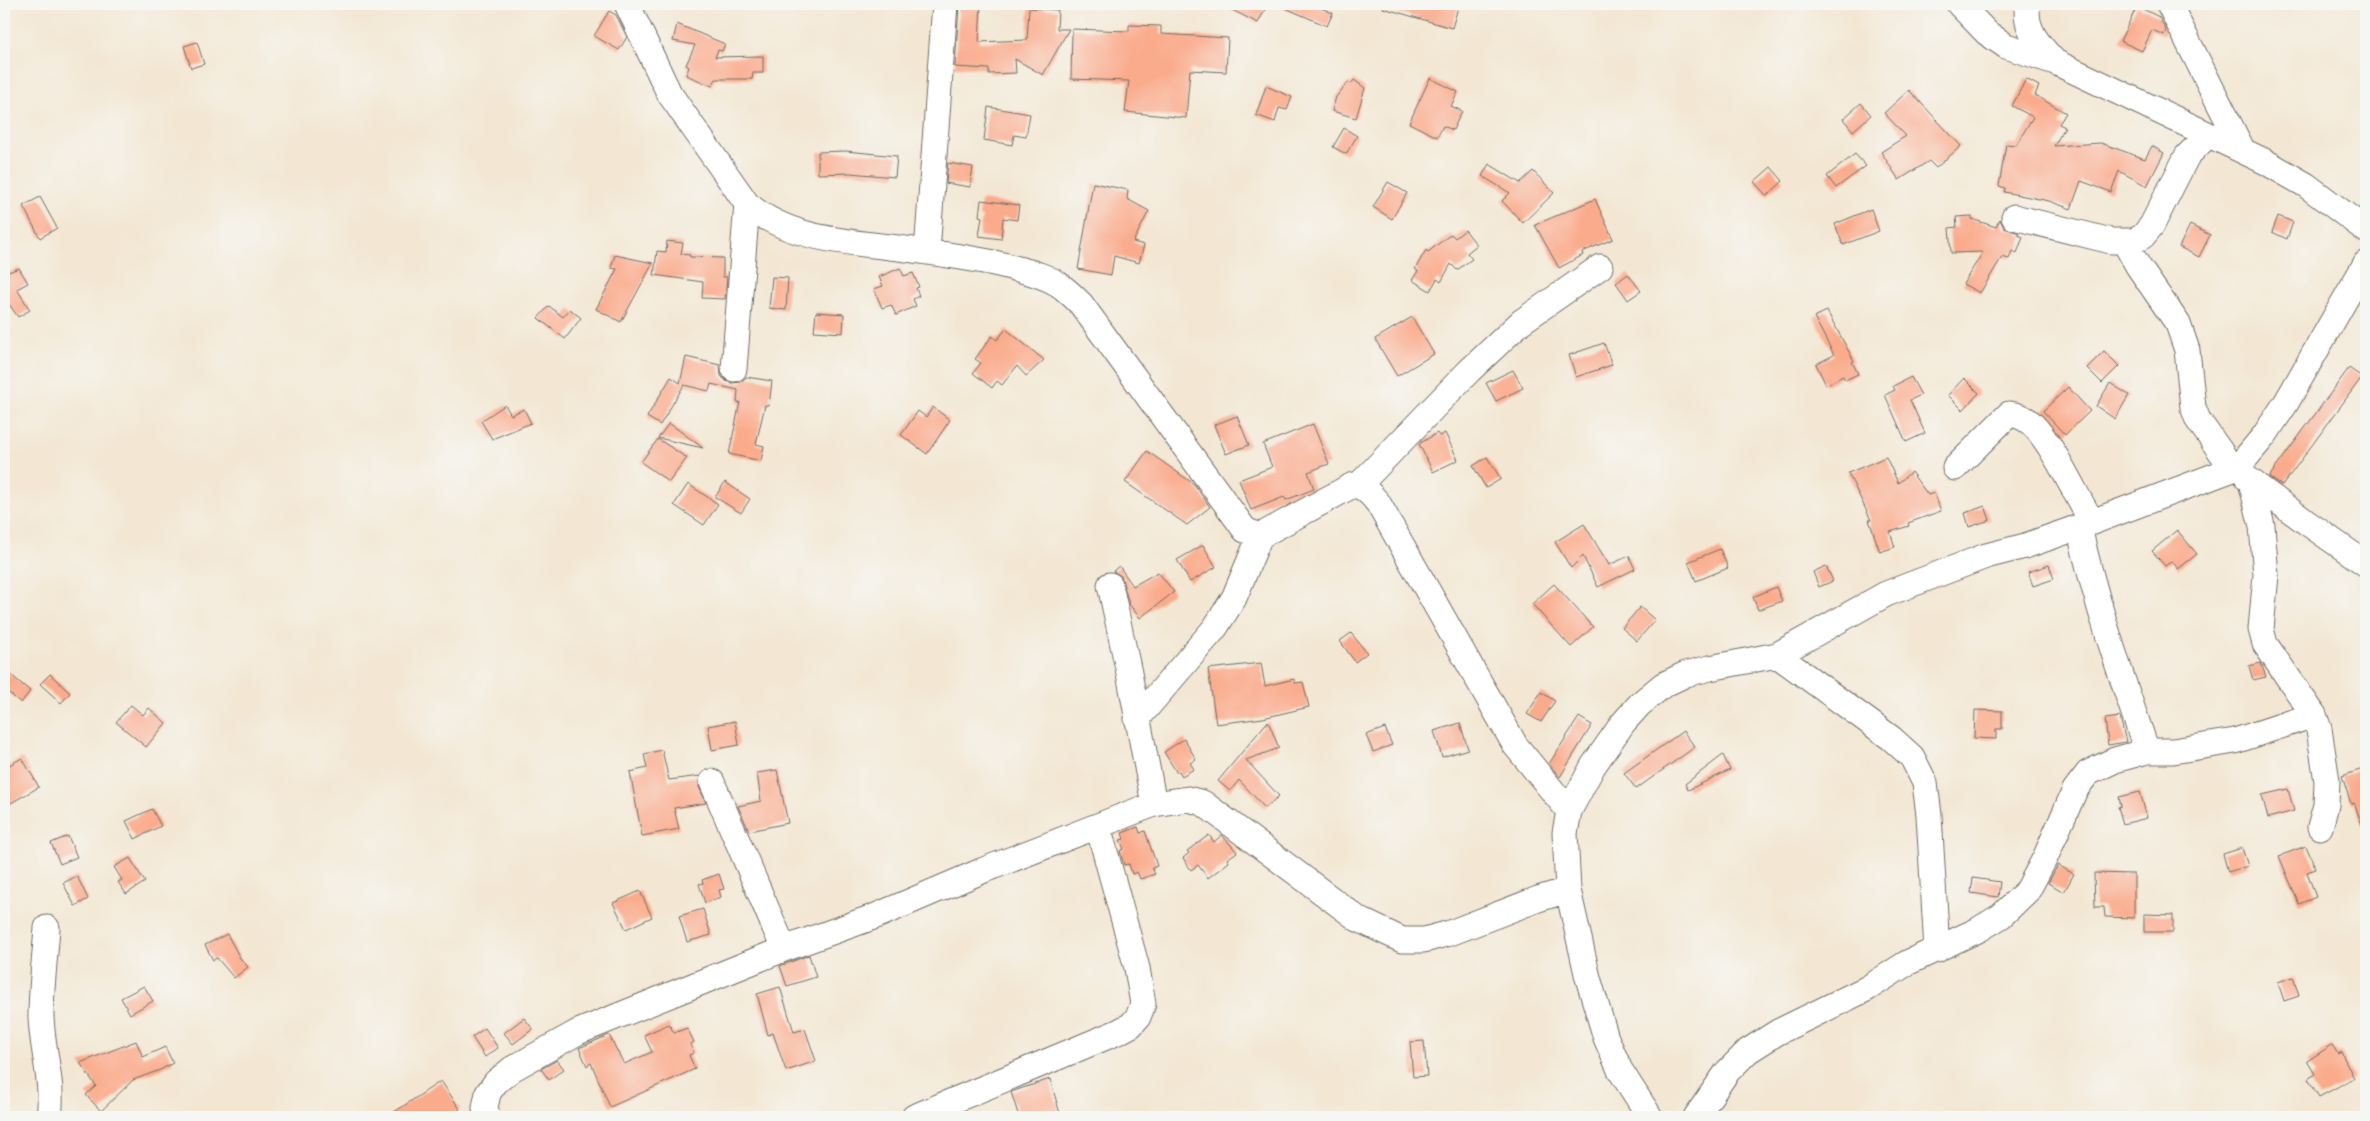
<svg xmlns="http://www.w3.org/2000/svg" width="2370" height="1121" viewBox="0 0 2370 1121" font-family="'Balsamiq Sans',sans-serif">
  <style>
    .building { fill: #faab8c }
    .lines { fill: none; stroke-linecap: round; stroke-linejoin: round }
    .minor-casing { stroke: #716d66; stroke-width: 27 }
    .minor { stroke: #fff; stroke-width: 25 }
  </style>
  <rect width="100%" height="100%" fill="#f6f6f2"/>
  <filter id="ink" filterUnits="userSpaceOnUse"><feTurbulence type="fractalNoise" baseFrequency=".02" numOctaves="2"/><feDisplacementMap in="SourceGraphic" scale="10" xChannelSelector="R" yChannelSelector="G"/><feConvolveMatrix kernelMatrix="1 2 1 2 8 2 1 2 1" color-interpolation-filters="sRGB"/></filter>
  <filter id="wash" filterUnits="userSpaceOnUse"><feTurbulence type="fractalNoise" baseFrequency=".0096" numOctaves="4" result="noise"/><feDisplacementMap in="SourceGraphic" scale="20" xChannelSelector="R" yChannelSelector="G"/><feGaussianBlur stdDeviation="1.12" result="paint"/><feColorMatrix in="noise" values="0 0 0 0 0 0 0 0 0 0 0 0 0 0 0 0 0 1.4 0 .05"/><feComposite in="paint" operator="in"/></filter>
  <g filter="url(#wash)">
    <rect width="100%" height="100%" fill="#f3e7d3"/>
    <g id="blocks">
      <path class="building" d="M 959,4 L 981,4 L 979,42 L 1027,40 L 1029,8 L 1058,10 L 1057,29 L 1069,29 L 1043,75 L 1015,59 L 1016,73 L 989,74 L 989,69 L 955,67 Z
        M 1220,4 L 1268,4 L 1258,23 Z
        M 1276,4 L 1311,4 L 1333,13 L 1327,26 Z
        M 1384,4 L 1459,4 L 1452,28 L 1383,8 Z
        M 2137,6 L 2159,17 L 2166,30 L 2164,35 L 2152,30 L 2142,51 L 2120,41 Z
        M 609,11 L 616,15 L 627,37 L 619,50 L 594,36 Z
        M 677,24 L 725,44 L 722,51 L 718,50 L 715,57 L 763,56 L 763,73 L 753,73 L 752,79 L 716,79 L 712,86 L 686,75 L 689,67 L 686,65 L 695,45 L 673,41 Z
        M 1129,25 L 1161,26 L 1161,34 L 1228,38 L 1226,72 L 1190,70 L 1186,118 L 1125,112 L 1129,81 L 1071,79 L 1072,29 L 1129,31 Z
        M 197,42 L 204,64 L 191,68 L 184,46 Z
        M 1430,78 L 1458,92 L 1451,106 L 1462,111 L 1453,130 L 1443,126 L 1437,137 L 1409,123 Z
        M 2026,79 L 2039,86 L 2035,95 L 2066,113 L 2059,124 L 2065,127 L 2054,146 L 2101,143 L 2145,159 L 2152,146 L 2164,153 L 2147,186 L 2119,171 L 2111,192 L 2081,181 L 2071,209 L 2049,201 L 2004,192 L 2005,188 L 1999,186 L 2006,144 L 2016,145 L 2033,117 L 2012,106 Z
        M 1354,80 L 1365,88 L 1356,118 L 1332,111 L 1336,97 L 1348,82 L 1351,84 Z
        M 1266,86 L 1292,97 L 1287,110 L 1279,108 L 1275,122 L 1256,115 Z
        M 1909,90 L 1961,146 L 1936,168 L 1929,161 L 1899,180 L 1881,152 L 1906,136 L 1884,113 Z
        M 1861,103 L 1871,115 L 1853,131 L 1843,119 Z
        M 988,107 L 1030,114 L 1026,137 L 1014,135 L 1012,145 L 984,140 Z
        M 1344,128 L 1357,136 L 1346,154 L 1333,147 Z
        M 846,151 L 897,156 L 895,177 L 850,173 L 818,174 L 818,152 Z
        M 1855,154 L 1866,166 L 1836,188 L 1827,176 Z
        M 948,163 L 973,167 L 970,187 L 946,183 Z
        M 1489,164 L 1520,183 L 1533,171 L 1554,193 L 1523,223 L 1502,201 L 1510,193 L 1482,176 Z
        M 1771,167 L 1783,181 L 1767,196 L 1754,182 Z
        M 1388,182 L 1407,193 L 1392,219 L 1373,207 Z
        M 1093,183 L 1128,190 L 1127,199 L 1149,211 L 1133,242 L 1144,245 L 1139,263 L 1114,256 L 1111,275 L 1078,269 Z
        M 40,197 L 57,228 L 40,238 L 23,206 Z
        M 1595,199 L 1613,239 L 1582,252 L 1583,255 L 1559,268 L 1535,225 Z
        M 981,200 L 1019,205 L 1017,220 L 1003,218 L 1001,239 L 979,236 L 982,217 L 979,216 Z
        M 1871,209 L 1879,231 L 1843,245 L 1835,224 Z
        M 1972,216 L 1972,219 L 1996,227 L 2000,219 L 2004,228 L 2019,233 L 2018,235 L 2023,237 L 2017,253 L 2012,251 L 2009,259 L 2002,257 L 1980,293 L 1963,284 L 1983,252 L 1951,253 L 1949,228 L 1957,227 L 1956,217 Z
        M 2278,216 L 2293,222 L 2287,239 L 2272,232 Z
        M 2190,225 L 2210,235 L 2199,257 L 2179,247 Z
        M 1465,230 L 1477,245 L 1467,253 L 1472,259 L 1457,270 L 1451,264 L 1441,282 L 1437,279 L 1430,291 L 1412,280 L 1418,271 L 1415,269 L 1426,250 L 1428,252 L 1451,234 L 1455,238 Z
        M 667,241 L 683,243 L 681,254 L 690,255 L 690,257 L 723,258 L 723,277 L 727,277 L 725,299 L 702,298 L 703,282 L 654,275 L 657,251 L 666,252 Z
        M 615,255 L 653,263 L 621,322 L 596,309 L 617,269 L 611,268 Z
        M 19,268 L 28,283 L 17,289 L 30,310 L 18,317 L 4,297 L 4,269 L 6,273 Z
        M 900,268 L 904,276 L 913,273 L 919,287 L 916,288 L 919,296 L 913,299 L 916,306 L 896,315 L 891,305 L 882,308 L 874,289 L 883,286 L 879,277 Z
        M 1628,274 L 1641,291 L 1628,300 L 1616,283 Z
        M 772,277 L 788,278 L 786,310 L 769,308 Z
        M 549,306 L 563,317 L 570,309 L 581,318 L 565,339 L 538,318 Z
        M 1827,311 L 1854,361 L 1852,362 L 1858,374 L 1845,380 L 1843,376 L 1826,385 L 1816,364 L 1834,355 L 1814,317 Z
        M 816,312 L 844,314 L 843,333 L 814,331 Z
        M 1412,317 L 1434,354 L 1397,376 L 1375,339 Z
        M 1006,329 L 1044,360 L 1026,376 L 1017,366 L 1002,385 L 997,381 L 992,388 L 973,373 L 981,363 L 975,359 L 992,336 L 997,340 Z
        M 1604,343 L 1612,365 L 1576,377 L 1569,355 Z
        M 2104,351 L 2119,366 L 2102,383 L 2087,368 Z
        M 686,357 L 720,365 L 721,376 L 726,381 L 732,383 L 741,382 L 746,377 L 772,381 L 769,406 L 765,405 L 756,444 L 764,446 L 761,461 L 729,454 L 740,402 L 737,402 L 738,390 L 711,384 L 709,391 L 684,385 L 660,425 L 647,417 L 671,377 L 680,383 Z
        M 2349,368 L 2362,377 L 2282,486 L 2269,477 Z
        M 1513,370 L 1523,388 L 1496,401 L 1486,383 Z
        M 1911,377 L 1921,395 L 1910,400 L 1925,433 L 1906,442 L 1885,395 L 1895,390 L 1893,386 Z
        M 1964,378 L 1979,393 L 1963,410 L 1948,395 Z
        M 2110,383 L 2129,395 L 2115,419 L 2096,406 Z
        M 2068,387 L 2090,411 L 2065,435 L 2043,411 Z
        M 505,405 L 511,415 L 524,409 L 531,423 L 492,439 L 481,421 Z
        M 933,407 L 950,420 L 927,454 L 901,435 L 918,411 L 926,417 Z
        M 1237,416 L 1249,445 L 1226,454 L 1214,425 Z
        M 669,423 L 703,448 L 658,438 Z
        M 1313,424 L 1329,464 L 1308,472 L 1314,489 L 1286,500 L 1284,497 L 1251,510 L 1239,480 L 1272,467 L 1263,444 Z
        M 1437,433 L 1439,436 L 1445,433 L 1458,460 L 1433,472 L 1419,444 Z
        M 658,439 L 687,458 L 669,482 L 641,462 Z
        M 1147,451 L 1194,484 L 1210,507 L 1187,525 L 1125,482 Z
        M 1487,457 L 1501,479 L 1486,488 L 1473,466 Z
        M 1886,457 L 1898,483 L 1911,472 L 1928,495 L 1934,493 L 1941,511 L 1908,523 L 1909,526 L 1890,532 L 1895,547 L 1880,552 L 1869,520 L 1871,520 L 1848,473 Z
        M 725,482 L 750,499 L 741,513 L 715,497 Z
        M 688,484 L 718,504 L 704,525 L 674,505 Z
        M 1985,506 L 1990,520 L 1969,527 L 1965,513 Z
        M 1584,524 L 1609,565 L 1629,556 L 1635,569 L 1598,587 L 1583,556 L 1571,568 L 1555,542 Z
        M 2177,530 L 2197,554 L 2178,569 L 2172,561 L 2165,566 L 2152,551 Z
        M 1203,545 L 1216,567 L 1190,582 L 1177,560 Z
        M 1720,549 L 1728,568 L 1696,581 L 1688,562 Z
        M 2049,565 L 2054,579 L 2033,586 L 2028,572 Z
        M 1119,566 L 1133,586 L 1158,572 L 1174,592 L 1140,618 L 1129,604 L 1121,576 L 1113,571 Z
        M 1826,566 L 1833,581 L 1819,587 L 1813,572 Z
        M 1554,584 L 1593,627 L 1571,647 L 1532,604 Z
        M 1776,587 L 1782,601 L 1758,610 L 1753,597 Z
        M 1640,607 L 1655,620 L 1637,641 L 1622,628 Z
        M 1351,633 L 1367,653 L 1355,662 L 1340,641 Z
        M 1261,663 L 1265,686 L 1294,679 L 1295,683 L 1303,682 L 1309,707 L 1263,718 L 1216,724 L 1208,669 Z
        M 2261,663 L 2266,677 L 2253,680 L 2249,666 Z
        M 4,669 L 30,691 L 21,703 L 4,689 Z
        M 50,674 L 70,693 L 61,703 L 40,684 Z
        M 1541,692 L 1555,701 L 1541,722 L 1527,714 Z
        M 131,705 L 143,715 L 149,708 L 166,723 L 146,747 L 116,722 Z
        M 1975,710 L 2002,711 L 2002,729 L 1996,729 L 1996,739 L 1974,738 Z
        M 1579,717 L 1592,725 L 1560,777 L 1549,764 Z
        M 2120,717 L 2126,742 L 2108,745 L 2105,719 Z
        M 735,721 L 739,745 L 712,750 L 708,726 Z
        M 1268,721 L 1279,748 L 1246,760 L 1279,796 L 1265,808 L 1239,780 L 1230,791 L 1218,781 Z
        M 1460,723 L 1468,749 L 1442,757 L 1434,731 Z
        M 1385,728 L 1392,745 L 1373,752 L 1366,735 Z
        M 1683,731 L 1695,747 L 1636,789 L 1624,773 Z
        M 1184,739 L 1196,759 L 1190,763 L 1194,769 L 1182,776 L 1179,771 L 1177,773 L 1164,752 Z
        M 662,750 L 669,780 L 700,776 L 699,787 L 706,803 L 674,808 L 679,829 L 642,836 L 630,772 L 647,768 L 644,754 Z
        M 1723,755 L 1730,770 L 1688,790 L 1685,784 Z
        M 22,758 L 39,787 L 4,807 L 4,768 Z
        M 2366,768 L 2366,830 L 2364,830 L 2354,803 L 2351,804 L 2342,776 Z
        M 777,770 L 788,823 L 749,831 L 738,806 L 761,801 L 757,773 Z
        M 2288,789 L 2294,811 L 2268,818 L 2262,795 Z
        M 2140,792 L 2147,818 L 2123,824 L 2118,807 L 2121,806 L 2119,797 Z
        M 152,809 L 161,826 L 135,839 L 126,821 Z
        M 1138,827 L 1140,833 L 1145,831 L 1157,866 L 1152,868 L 1155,874 L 1140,879 L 1137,872 L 1132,874 L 1129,864 L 1124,865 L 1120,851 L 1124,849 L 1120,840 L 1124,839 L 1122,833 Z
        M 1209,835 L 1214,842 L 1222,835 L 1237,852 L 1227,859 L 1229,862 L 1208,878 L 1198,865 L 1191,870 L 1183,858 L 1189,853 L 1187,851 Z
        M 68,836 L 77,857 L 60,864 L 51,843 Z
        M 2306,846 L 2316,869 L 2307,872 L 2316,897 L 2299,904 L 2279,856 Z
        M 2242,848 L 2248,866 L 2228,872 L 2223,854 Z
        M 130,858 L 145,882 L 126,894 L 118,882 L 122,880 L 114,867 Z
        M 2058,865 L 2074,874 L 2064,892 L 2048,883 Z
        M 2094,873 L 2134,874 L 2134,918 L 2105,917 L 2104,907 L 2095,907 Z
        M 719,874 L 724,889 L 719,890 L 721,897 L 705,903 L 699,884 L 703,883 L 702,880 Z
        M 77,876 L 88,899 L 75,906 L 63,883 Z
        M 1973,878 L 2000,882 L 1998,897 L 1971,893 Z
        M 640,891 L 652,917 L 626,929 L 613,903 Z
        M 703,909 L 711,935 L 687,942 L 679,916 Z
        M 2144,914 L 2173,915 L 2173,932 L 2144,932 Z
        M 227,934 L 240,958 L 248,967 L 234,978 L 217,958 L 213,960 L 205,945 Z
        M 809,955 L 816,977 L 787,986 L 780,966 Z
        M 2293,977 L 2299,996 L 2284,1001 L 2278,982 Z
        M 144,986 L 153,1001 L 130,1014 L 121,998 Z
        M 780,987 L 794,1032 L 805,1029 L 816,1061 L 786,1071 L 773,1033 L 768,1035 L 757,994 Z
        M 524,1018 L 533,1029 L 513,1044 L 504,1033 Z
        M 669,1024 L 674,1033 L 687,1028 L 694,1042 L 690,1044 L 694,1053 L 689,1055 L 695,1069 L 610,1107 L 591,1063 L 587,1066 L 579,1048 L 609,1035 L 624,1064 L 652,1052 L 644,1035 Z
        M 485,1028 L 498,1048 L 485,1057 L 472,1037 Z
        M 136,1041 L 143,1057 L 165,1047 L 173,1063 L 160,1070 L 133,1080 L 101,1111 L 86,1095 L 96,1086 L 80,1063 Z
        M 1424,1041 L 1427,1076 L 1413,1077 L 1410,1042 Z
        M 2332,1045 L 2338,1054 L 2341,1052 L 2354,1078 L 2319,1097 L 2308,1079 L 2315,1074 L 2307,1061 Z
        M 557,1060 L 564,1069 L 549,1080 L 541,1069 Z
        M 1050,1079 L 1061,1117 L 1019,1117 L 1011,1092 Z
        M 441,1081 L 460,1109 L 447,1117 L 387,1117 Z"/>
    </g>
  </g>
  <g filter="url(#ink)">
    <use href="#blocks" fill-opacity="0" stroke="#716d66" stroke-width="1"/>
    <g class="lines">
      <defs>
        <path id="minor" d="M 627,4 L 669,93 L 747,204 C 787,238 840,241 890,247 C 929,252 969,257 1007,266 C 1024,271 1043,274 1058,284 C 1066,289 1074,297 1081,304 L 1245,530 L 1260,536 L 1353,485 C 1365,486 1371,495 1378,503 L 1515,745 L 1569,811
          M 1959,4 L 1987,33 L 2006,46 L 2055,62 L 2264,161 L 2306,185 L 2366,230
          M 2028,4 C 2023,28 2039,45 2055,62
          M 2169,4 L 2243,151
          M 2014,217 L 2111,241 L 2134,241 L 2143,236 L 2152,225 L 2187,156 L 2208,135
          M 2124,241 L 2138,266 L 2178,324 L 2187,350 L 2193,407 L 2198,420 L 2223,455 L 2230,469
          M 927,252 L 945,4
          M 734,369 L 747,204
          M 1955,468 L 2009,414 C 2019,415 2026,418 2033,425 C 2054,446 2076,496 2092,522
          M 2248,479 L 2306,522 L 2366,564
          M 2251,482 L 2262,526 L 2266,575 L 2261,629 L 2265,644 L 2314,715 L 2319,729 L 2327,781 L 2326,805 L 2320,827
          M 1359,485 L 1469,371 L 1521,322 L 1600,267
          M 2079,527 C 2096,604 2121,676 2147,751
          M 1110,585 L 1129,673 L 1154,804
          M 1777,655 L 1891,738 L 1912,757 L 1925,783 L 1929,815 L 1937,950
          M 1137,719 L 1215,628 L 1234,598 L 1260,536
          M 712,782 L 784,949
          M 47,928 C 45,957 41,987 41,1017 C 42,1050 54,1084 49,1117
          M 488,1117 L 485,1108 L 488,1093 L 496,1082 L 512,1069 L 578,1032 L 784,949 L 876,916 L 984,870 L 1154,804 L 1188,799 L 1203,803 L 1358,919 L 1402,940 L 1424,940 L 1450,933 L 1538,899 L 1568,890
          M 914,1117 L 1118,1032 L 1131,1025 L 1138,1017 L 1143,1004 L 1137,968 L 1098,826
          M 1650,1117 L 1620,1070 L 1606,1038 L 1588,978 L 1568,890 L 1565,833 L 1569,811 L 1593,766 L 1623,723 L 1640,704 L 1663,685 L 1686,674 L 1710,668 L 1777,655 L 1886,594 L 1986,556 L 2025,546 L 2079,527 L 2238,467 L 2264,436 L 2286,403 L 2366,263
          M 1696,1117 L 1727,1072 L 1748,1051 L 1778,1032 L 1868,988 L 1907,963 L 1978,930 L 2001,916 L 2028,890 L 2045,858 L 2075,790 L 2088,773 L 2115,760 L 2147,751 L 2173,751 L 2235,741 L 2314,715"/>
      </defs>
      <use href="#minor" class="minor-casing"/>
      <use href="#minor" class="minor"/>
    </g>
  </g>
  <rect width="2370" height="1121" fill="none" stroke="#f6f6f2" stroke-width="20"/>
</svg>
